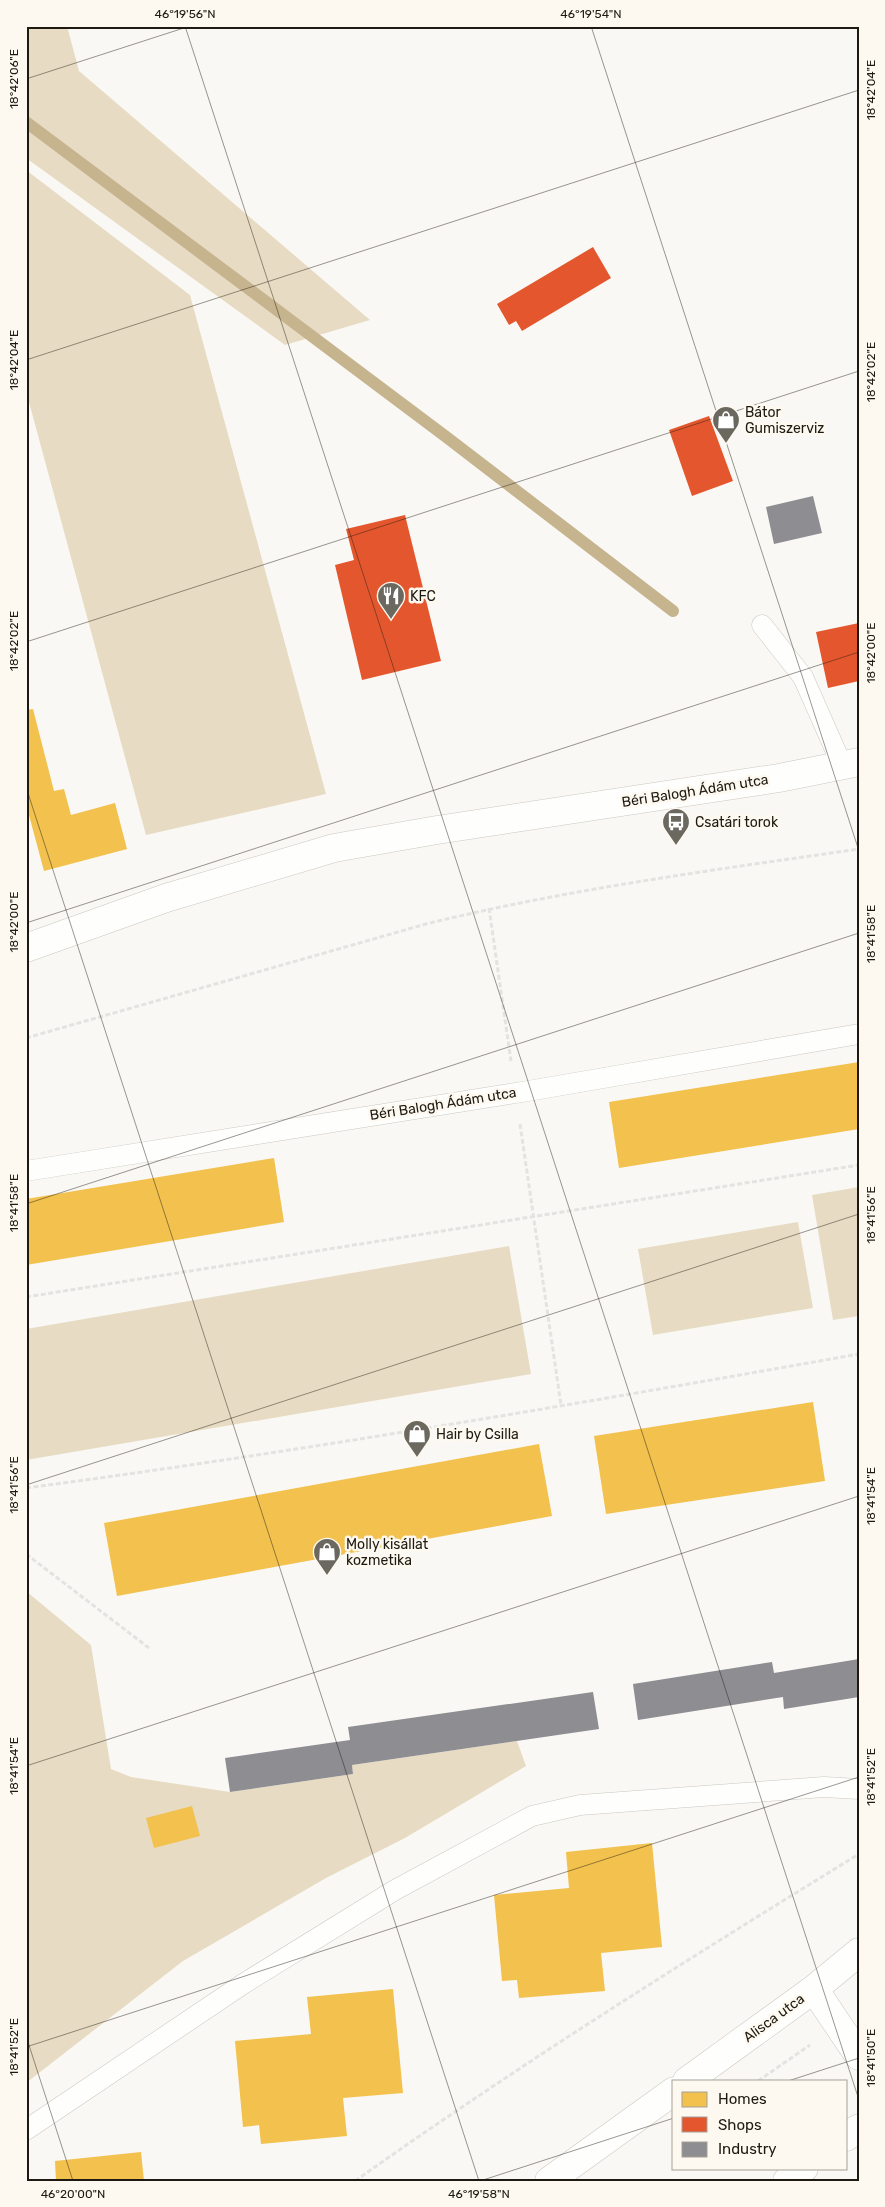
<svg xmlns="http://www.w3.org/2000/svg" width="885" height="2207" viewBox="0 0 885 2207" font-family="Rubik,sans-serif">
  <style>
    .green { fill: #e7dcc3 }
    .homes { fill: #f2c14e }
    .shops { fill: #e4572e }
    .industry { fill: #8d8d92 }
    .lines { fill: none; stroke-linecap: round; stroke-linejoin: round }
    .stream { stroke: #c6b48f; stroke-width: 12 }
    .service-casing { stroke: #cbc8c1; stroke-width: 21 }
    .minor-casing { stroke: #cbc8c1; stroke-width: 29 }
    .tertiary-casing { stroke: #cbc8c1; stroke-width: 29 }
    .path { stroke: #e3e3e1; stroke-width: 3; stroke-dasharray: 5 2.5; stroke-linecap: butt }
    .service { stroke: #fefefd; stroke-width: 20 }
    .minor { stroke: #fefefd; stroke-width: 28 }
    .tertiary { stroke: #fefefd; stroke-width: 28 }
    .ticks { fill: none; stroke: #1e1a11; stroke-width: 1; stroke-opacity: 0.45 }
    .labels { text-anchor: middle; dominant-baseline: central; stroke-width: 5; stroke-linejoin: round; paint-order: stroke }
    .poi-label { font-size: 14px; fill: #1e1a11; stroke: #fef9f0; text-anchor: start }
    .street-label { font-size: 14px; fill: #1e1a11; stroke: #fef9f0 }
    .neatline { fill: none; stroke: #1e1a11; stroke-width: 2 }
    .ticks-label { font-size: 12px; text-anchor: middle; fill: #1e1a11 }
  </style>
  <rect width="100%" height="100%" fill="#faf8f4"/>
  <path class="green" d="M 26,26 L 67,26 L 79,71 L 370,320 L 285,345 L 26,158 Z
    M 26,170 L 190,295 L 326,794 L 146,835 L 26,391 Z
    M 859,1187 L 859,1316 L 833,1320 L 812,1195 Z
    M 798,1222 L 813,1308 L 653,1335 L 638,1249 Z
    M 509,1246 L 531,1374 L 26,1460 L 26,1329 Z
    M 26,1591 L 91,1645 L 111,1769 L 131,1777 L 230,1792 L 353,1774 L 352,1765 L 517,1741 L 526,1766 L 405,1838 L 326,1878 L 183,1961 L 26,2083 Z"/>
  <path class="homes" d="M 33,709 L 54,791 L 64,789 L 71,815 L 115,803 L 127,849 L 44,871 L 26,804 L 26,798 L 28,798 L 26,790 L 26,710 Z
    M 859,1062 L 859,1129 L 619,1168 L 609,1102 Z
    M 274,1158 L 284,1222 L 26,1265 L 26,1199 Z
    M 813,1402 L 825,1481 L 606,1514 L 594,1436 Z
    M 539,1444 L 552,1516 L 117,1596 L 104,1523 Z
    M 192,1806 L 200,1836 L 154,1848 L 146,1818 Z
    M 652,1843 L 662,1947 L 601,1953 L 605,1991 L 519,1998 L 517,1980 L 502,1981 L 494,1895 L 569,1888 L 566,1852 Z
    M 393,1989 L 403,2093 L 343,2098 L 347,2136 L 261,2144 L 259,2125 L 243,2127 L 235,2041 L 311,2034 L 307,1997 Z
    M 141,2152 L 144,2181 L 56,2181 L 55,2161 Z"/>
  <path class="shops" d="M 593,247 L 611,278 L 522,331 L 516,321 L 509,325 L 497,304 Z
    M 709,416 L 733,481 L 692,496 L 669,430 Z
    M 405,515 L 441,661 L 362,680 L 335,565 L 354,560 L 346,529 Z
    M 859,623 L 859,681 L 828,688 L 816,632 Z"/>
  <path class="industry" d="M 813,496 L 822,533 L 774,544 L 766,507 Z
    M 859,1659 L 859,1697 L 784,1709 L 783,1697 L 638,1720 L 633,1684 L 772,1662 L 774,1673 Z
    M 593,1692 L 599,1729 L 352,1765 L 353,1774 L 230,1792 L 225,1758 L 350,1740 L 348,1727 Z"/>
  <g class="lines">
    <path class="stream" d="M 26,122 L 445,436 L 673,611"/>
    <defs>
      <path id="service" d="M 762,625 L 803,677 L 842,765
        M 26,1171 L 528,1091 L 859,1034
        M 26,2130 L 243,1984 L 395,1890 L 532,1816 L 580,1805 L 824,1787 L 859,1789"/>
      <path id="minor" d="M 814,1989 L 859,2056
        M 687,2081 L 814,1989 L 859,1952
        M 846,2137 L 859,2128
        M 549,2181 L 674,2091
        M 787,2181 L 804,2168"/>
      <path id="tertiary" d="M 26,948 L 166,898 L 334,848 L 437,830 L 779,778 L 859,762"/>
    </defs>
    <use href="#service" class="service-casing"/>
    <use href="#minor" class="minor-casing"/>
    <use href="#tertiary" class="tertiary-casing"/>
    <path class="path" d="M 489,908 L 511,1061
      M 26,1038 L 426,924 C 568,889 714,870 859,849
      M 520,1124 L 561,1405
      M 26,1297 L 859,1165
      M 26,1488 C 305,1451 582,1403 859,1354
      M 26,1554 L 149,1648
      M 758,2081 L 810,2045
      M 355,2181 C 519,2065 688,1959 859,1854"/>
    <use href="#service" class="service"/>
    <use href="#minor" class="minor"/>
    <use href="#tertiary" class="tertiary"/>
  </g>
  <path class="ticks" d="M 185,26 L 859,2100M 591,26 L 859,851M 26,79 L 190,26M 26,360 L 859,90M 26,642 L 859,371M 26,787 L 479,2181M 26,923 L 859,652M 26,1204 L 859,933M 26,1485 L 859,1214M 26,1766 L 859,1496M 26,2036 L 73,2181M 26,2047 L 859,1777M 788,2081 L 859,2058M 480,2181 L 674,2118"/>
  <defs>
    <symbol id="shop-pin" viewBox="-11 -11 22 30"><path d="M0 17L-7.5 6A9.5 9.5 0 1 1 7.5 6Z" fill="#6b6860" stroke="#fef9f0"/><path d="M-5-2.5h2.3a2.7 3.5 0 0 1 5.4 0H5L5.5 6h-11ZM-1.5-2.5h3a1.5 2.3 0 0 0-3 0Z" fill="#fff"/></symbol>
    <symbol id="restaurant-pin" viewBox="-11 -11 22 30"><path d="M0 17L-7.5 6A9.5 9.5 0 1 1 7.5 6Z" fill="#6b6860" stroke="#fef9f0"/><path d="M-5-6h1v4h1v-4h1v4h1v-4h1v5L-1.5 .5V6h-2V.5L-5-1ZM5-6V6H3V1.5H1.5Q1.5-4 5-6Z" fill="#fff"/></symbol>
    <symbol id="bus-pin" viewBox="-11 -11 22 30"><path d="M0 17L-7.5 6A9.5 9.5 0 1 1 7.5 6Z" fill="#6b6860" stroke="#fef9f0"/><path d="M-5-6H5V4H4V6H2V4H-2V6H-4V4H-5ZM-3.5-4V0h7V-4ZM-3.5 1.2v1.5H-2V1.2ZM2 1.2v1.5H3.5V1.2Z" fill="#fff"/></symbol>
  </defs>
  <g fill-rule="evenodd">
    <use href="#shop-pin" x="710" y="404" width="32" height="43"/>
    <use href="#restaurant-pin" x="375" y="580" width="32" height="43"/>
    <use href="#bus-pin" x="660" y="806" width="32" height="43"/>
    <use href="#shop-pin" x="401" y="1418" width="32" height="43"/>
    <use href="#shop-pin" x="311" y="1536" width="32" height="43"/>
  </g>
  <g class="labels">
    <g class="poi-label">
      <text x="745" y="412">Bátor<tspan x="745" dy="16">Gumiszerviz</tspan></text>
      <text x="410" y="596">KFC</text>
      <text x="695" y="822">Csatári torok</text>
      <text x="436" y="1434">Hair by Csilla</text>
      <text x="346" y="1544">Molly kisállat<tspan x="346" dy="16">kozmetika</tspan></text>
    </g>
    <g class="street-label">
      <text transform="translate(695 791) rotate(-9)">Béri Balogh Ádám utca</text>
      <text transform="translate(443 1104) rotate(-9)">Béri Balogh Ádám utca</text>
      <text transform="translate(774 2018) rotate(-36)">Alisca utca</text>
    </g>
  </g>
  <rect width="885" height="2207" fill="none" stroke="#fef9f0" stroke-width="55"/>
  <rect x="672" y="2080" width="175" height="90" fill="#fef9f0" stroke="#a4a097"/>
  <rect x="682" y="2092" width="25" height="15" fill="#f2c14e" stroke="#a4a097"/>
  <text x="718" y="2104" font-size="15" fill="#1e1a11">Homes</text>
  <rect x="682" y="2117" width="25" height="15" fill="#e4572e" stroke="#a4a097"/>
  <text x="718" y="2130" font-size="15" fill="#1e1a11">Shops</text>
  <rect x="682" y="2142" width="25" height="15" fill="#8d8d92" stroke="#a4a097"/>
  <text x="718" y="2154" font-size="15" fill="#1e1a11">Industry</text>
  <rect x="28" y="28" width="830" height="2152" class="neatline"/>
  <g class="ticks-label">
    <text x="185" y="18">46°19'56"N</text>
    <text x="591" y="18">46°19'54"N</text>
    <text transform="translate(14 79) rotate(-90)" y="4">18°42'06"E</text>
    <text transform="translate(871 90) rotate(-90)" y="4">18°42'04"E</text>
    <text transform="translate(14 360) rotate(-90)" y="4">18°42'04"E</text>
    <text transform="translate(871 372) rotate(-90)" y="4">18°42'02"E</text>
    <text transform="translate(14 641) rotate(-90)" y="4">18°42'02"E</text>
    <text transform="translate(871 653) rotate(-90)" y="4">18°42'00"E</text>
    <text transform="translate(14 922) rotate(-90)" y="4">18°42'00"E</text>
    <text transform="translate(871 934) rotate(-90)" y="4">18°41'58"E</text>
    <text transform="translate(14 1203) rotate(-90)" y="4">18°41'58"E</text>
    <text transform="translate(871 1215) rotate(-90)" y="4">18°41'56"E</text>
    <text transform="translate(14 1485) rotate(-90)" y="4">18°41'56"E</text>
    <text transform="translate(871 1496) rotate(-90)" y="4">18°41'54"E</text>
    <text transform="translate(14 1766) rotate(-90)" y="4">18°41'54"E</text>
    <text transform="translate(871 1777) rotate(-90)" y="4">18°41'52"E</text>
    <text transform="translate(14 2047) rotate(-90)" y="4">18°41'52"E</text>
    <text transform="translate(871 2058) rotate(-90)" y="4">18°41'50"E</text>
    <text x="73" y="2198">46°20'00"N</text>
    <text x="479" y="2198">46°19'58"N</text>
  </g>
</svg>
